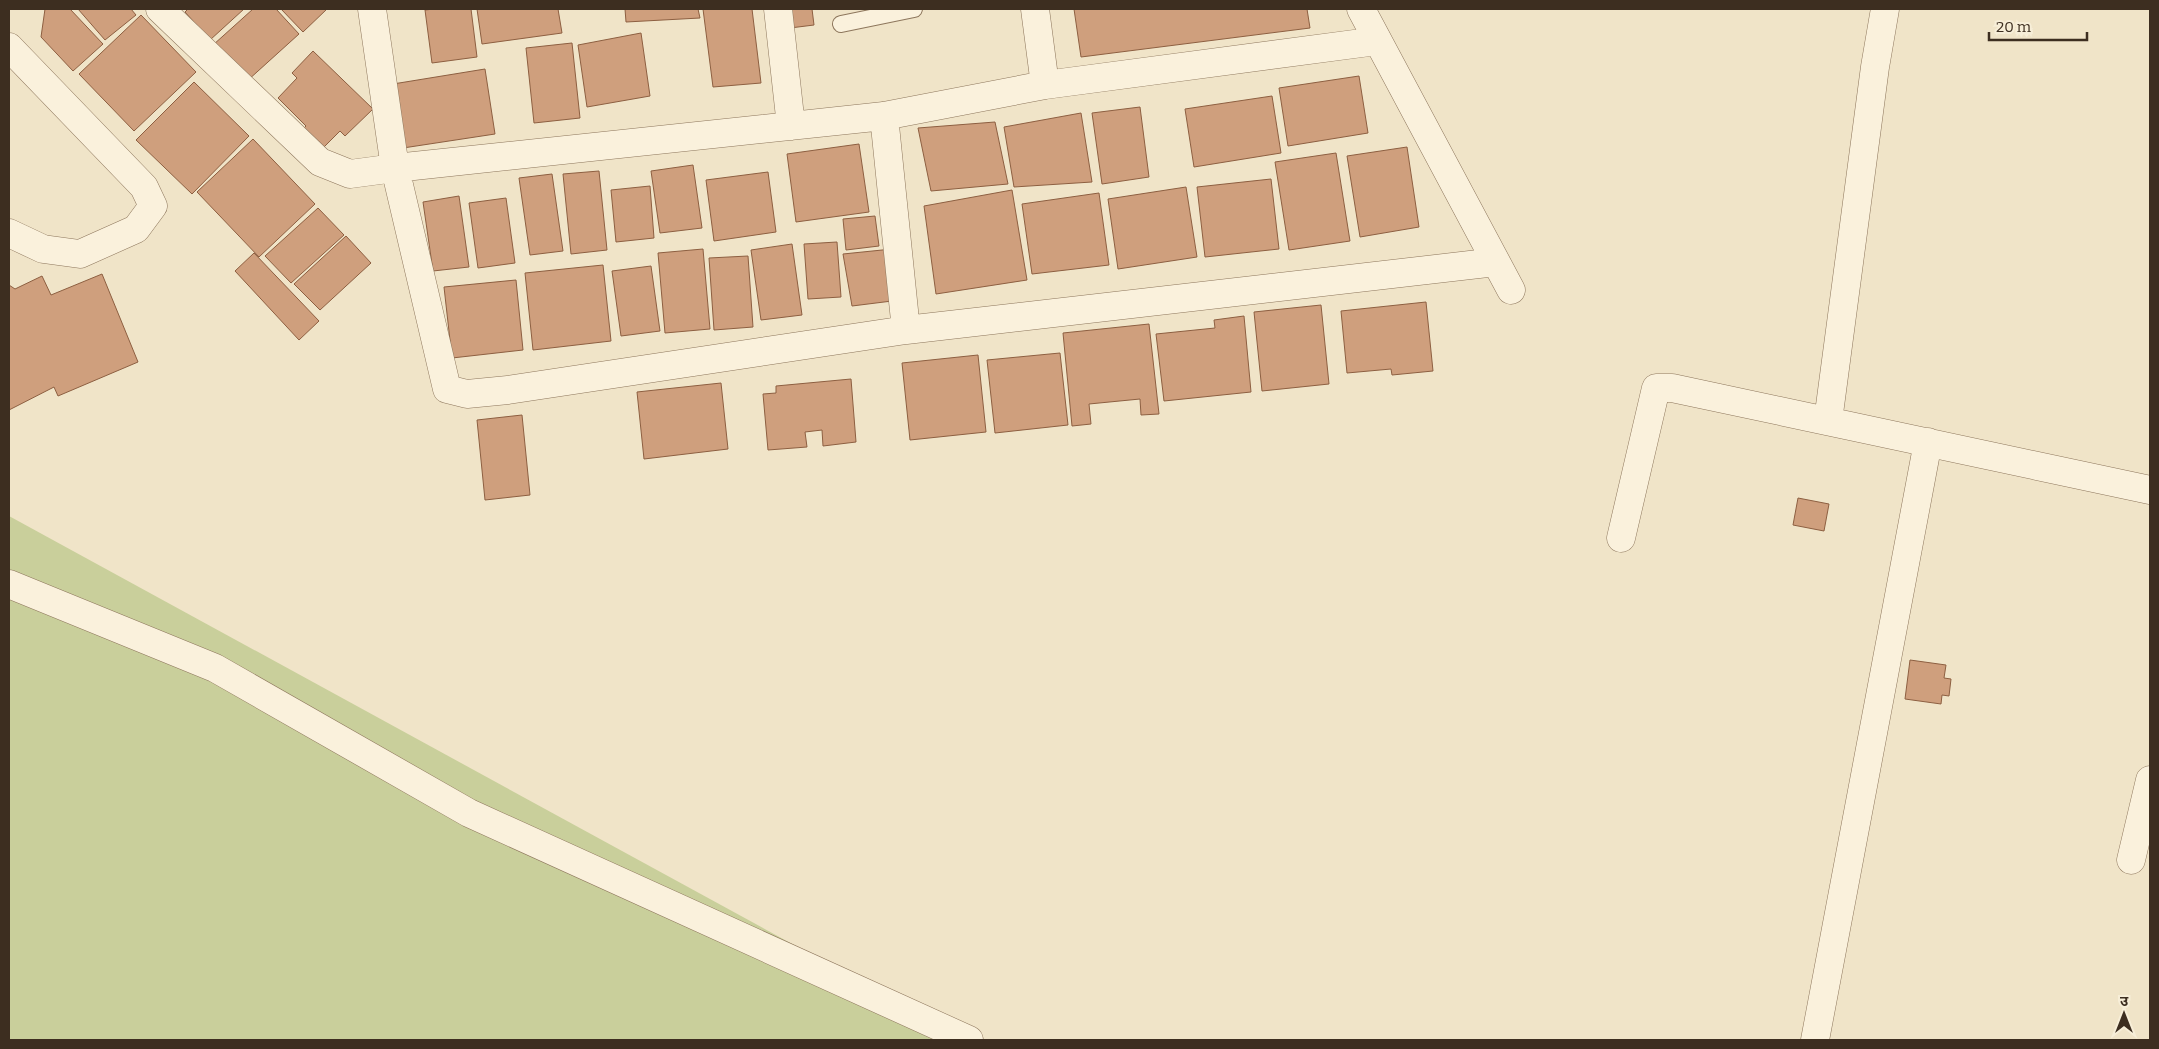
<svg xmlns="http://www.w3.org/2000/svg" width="2159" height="1049" viewBox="0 0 2159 1049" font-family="Bitter,'Noto Sans Devanagari',serif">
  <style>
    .green { fill: #c9cf9b }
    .building { fill: #cf9f7d; stroke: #8d5f41 }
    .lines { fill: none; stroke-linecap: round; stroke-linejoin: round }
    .service-casing { stroke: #8d765c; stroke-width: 18 }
    .minor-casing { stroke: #8d765c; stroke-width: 29 }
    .service { stroke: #faf1dc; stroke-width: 16 }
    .minor { stroke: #faf1dc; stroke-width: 28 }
  </style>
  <rect width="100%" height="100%" fill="#f0e4c8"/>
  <path class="green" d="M 9,516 L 968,1040 L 9,1040 Z"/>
  <path class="building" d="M 45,9 L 70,9 L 103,44 L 73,71 L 41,37 Z
    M 78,9 L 131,9 L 136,15 L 105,40 Z
    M 188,9 L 244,9 L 210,40 L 185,12 Z
    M 253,9 L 276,9 L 299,34 L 247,81 L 213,45 Z
    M 281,9 L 327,9 L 303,32 Z
    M 434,9 L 471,9 L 477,57 L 432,63 L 425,10 Z
    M 477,9 L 558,9 L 562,33 L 482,44 Z
    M 625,9 L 698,9 L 700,18 L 626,22 Z
    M 703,9 L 752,9 L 761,83 L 713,87 Z
    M 788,9 L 812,9 L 814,25 L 790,28 Z
    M 1074,9 L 1307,9 L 1310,28 L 1081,57 Z
    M 141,15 L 196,72 L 134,131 L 79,74 Z
    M 641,33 L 650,96 L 587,107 L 578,45 Z
    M 572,43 L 580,118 L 534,123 L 526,48 Z
    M 313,51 L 373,109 L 345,136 L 340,131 L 322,149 L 302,130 L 306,126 L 278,98 L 297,78 L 292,73 Z
    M 485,69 L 495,134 L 403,148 L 393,84 Z
    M 1359,76 L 1368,133 L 1288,146 L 1279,88 Z
    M 194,82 L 249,136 L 192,194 L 136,140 Z
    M 1272,96 L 1281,153 L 1194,167 L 1185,109 Z
    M 1140,107 L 1149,177 L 1102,184 L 1092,113 Z
    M 1081,113 L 1092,182 L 1014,187 L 1004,127 Z
    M 995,122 L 1008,184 L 931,191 L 918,128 Z
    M 253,139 L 315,204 L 259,257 L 197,192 Z
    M 859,144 L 869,212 L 796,222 L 787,154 Z
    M 1407,147 L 1419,227 L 1360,237 L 1347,156 Z
    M 1336,153 L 1350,241 L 1289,250 L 1275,162 Z
    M 693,165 L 702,228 L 660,233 L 651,171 Z
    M 599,171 L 607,250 L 571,254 L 563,174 Z
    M 768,172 L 776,232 L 714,241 L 706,180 Z
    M 552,174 L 563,251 L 530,255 L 519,178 Z
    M 1271,179 L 1279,249 L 1205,257 L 1197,187 Z
    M 650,186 L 654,238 L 616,242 L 611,190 Z
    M 1186,187 L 1197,257 L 1118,269 L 1108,199 Z
    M 1012,190 L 1027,280 L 936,294 L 924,206 Z
    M 1099,193 L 1109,265 L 1032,274 L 1022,204 Z
    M 459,196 L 469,267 L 433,271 L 423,202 Z
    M 506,198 L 515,263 L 478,268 L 469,203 Z
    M 318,208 L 344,235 L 291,283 L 265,256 Z
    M 875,216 L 879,246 L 846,250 L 843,219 Z
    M 346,236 L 371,263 L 320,310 L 294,284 Z
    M 837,242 L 841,297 L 808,299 L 804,244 Z
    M 792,244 L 802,315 L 761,320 L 751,250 Z
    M 703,249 L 710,329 L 665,333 L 658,253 Z
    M 892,249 L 892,301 L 852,306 L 843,254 Z
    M 254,253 L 319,321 L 299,340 L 235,271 Z
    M 748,256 L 753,327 L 714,330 L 709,258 Z
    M 603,265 L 611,341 L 533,350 L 525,273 Z
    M 651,266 L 660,331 L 621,336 L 612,271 Z
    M 102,274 L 138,362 L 58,396 L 54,387 L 9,410 L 9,285 L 15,289 L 42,276 L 51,295 Z
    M 516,280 L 523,350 L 452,358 L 444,287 Z
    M 1426,302 L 1433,371 L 1392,375 L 1391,369 L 1347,373 L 1341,311 Z
    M 1321,305 L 1329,384 L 1262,391 L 1254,312 Z
    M 1244,316 L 1251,392 L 1164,401 L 1156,334 L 1215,328 L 1214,320 Z
    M 1149,324 L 1159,414 L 1141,415 L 1140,399 L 1089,404 L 1091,424 L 1072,426 L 1063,333 Z
    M 1060,353 L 1068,425 L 995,433 L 987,360 Z
    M 978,355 L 986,432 L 910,440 L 902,363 Z
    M 851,379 L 856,442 L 823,446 L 822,430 L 805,432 L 807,447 L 768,450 L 763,394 L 776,393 L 776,386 Z
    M 721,383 L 728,449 L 644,459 L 637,392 Z
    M 522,415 L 530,495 L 485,500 L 477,420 Z
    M 1798,498 L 1829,504 L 1824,531 L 1793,525 Z
    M 1910,660 L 1946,665 L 1944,678 L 1951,679 L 1949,696 L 1942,695 L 1941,704 L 1905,699 Z"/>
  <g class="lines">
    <defs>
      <path id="service" d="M 841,24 L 914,9"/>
      <path id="minor" d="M 160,9 L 320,162 L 350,174 L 395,168 L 884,116 L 1045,85 L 1377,41
        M 372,9 L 395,168 L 447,389 L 467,394 L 508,390 L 906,330 L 1496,262
        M 778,9 L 791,126
        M 1035,9 L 1045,85
        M 1361,9 L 1511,290
        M 9,47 L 144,187 L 153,206 L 136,229 L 80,254 L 43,249 L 9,233
        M 884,116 L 906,330
        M 1828,421 L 1875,67 L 1885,9
        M 1621,538 L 1656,388 L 1672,388 L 2150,490
        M 9,584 L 215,668 L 469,813 L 969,1040
        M 2131,860 L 2150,780
        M 1815,1040 L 1928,442"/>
    </defs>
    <use href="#service" class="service-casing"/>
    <use href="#minor" class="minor-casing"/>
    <use href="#service" class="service"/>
    <use href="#minor" class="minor"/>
  </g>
  <rect width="2159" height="1049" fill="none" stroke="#3d2e20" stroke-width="20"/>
  <g transform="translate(2124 1014)" stroke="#f7eed8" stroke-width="4" paint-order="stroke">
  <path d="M0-4L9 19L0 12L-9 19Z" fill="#3d2e20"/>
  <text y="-8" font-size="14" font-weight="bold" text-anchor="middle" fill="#3d2e20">उ</text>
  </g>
  <path d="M1989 32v8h98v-8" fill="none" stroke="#3d2e20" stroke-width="2.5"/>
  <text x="1996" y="32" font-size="15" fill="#3d2e20" stroke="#f7eed8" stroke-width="4" paint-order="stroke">20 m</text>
</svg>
